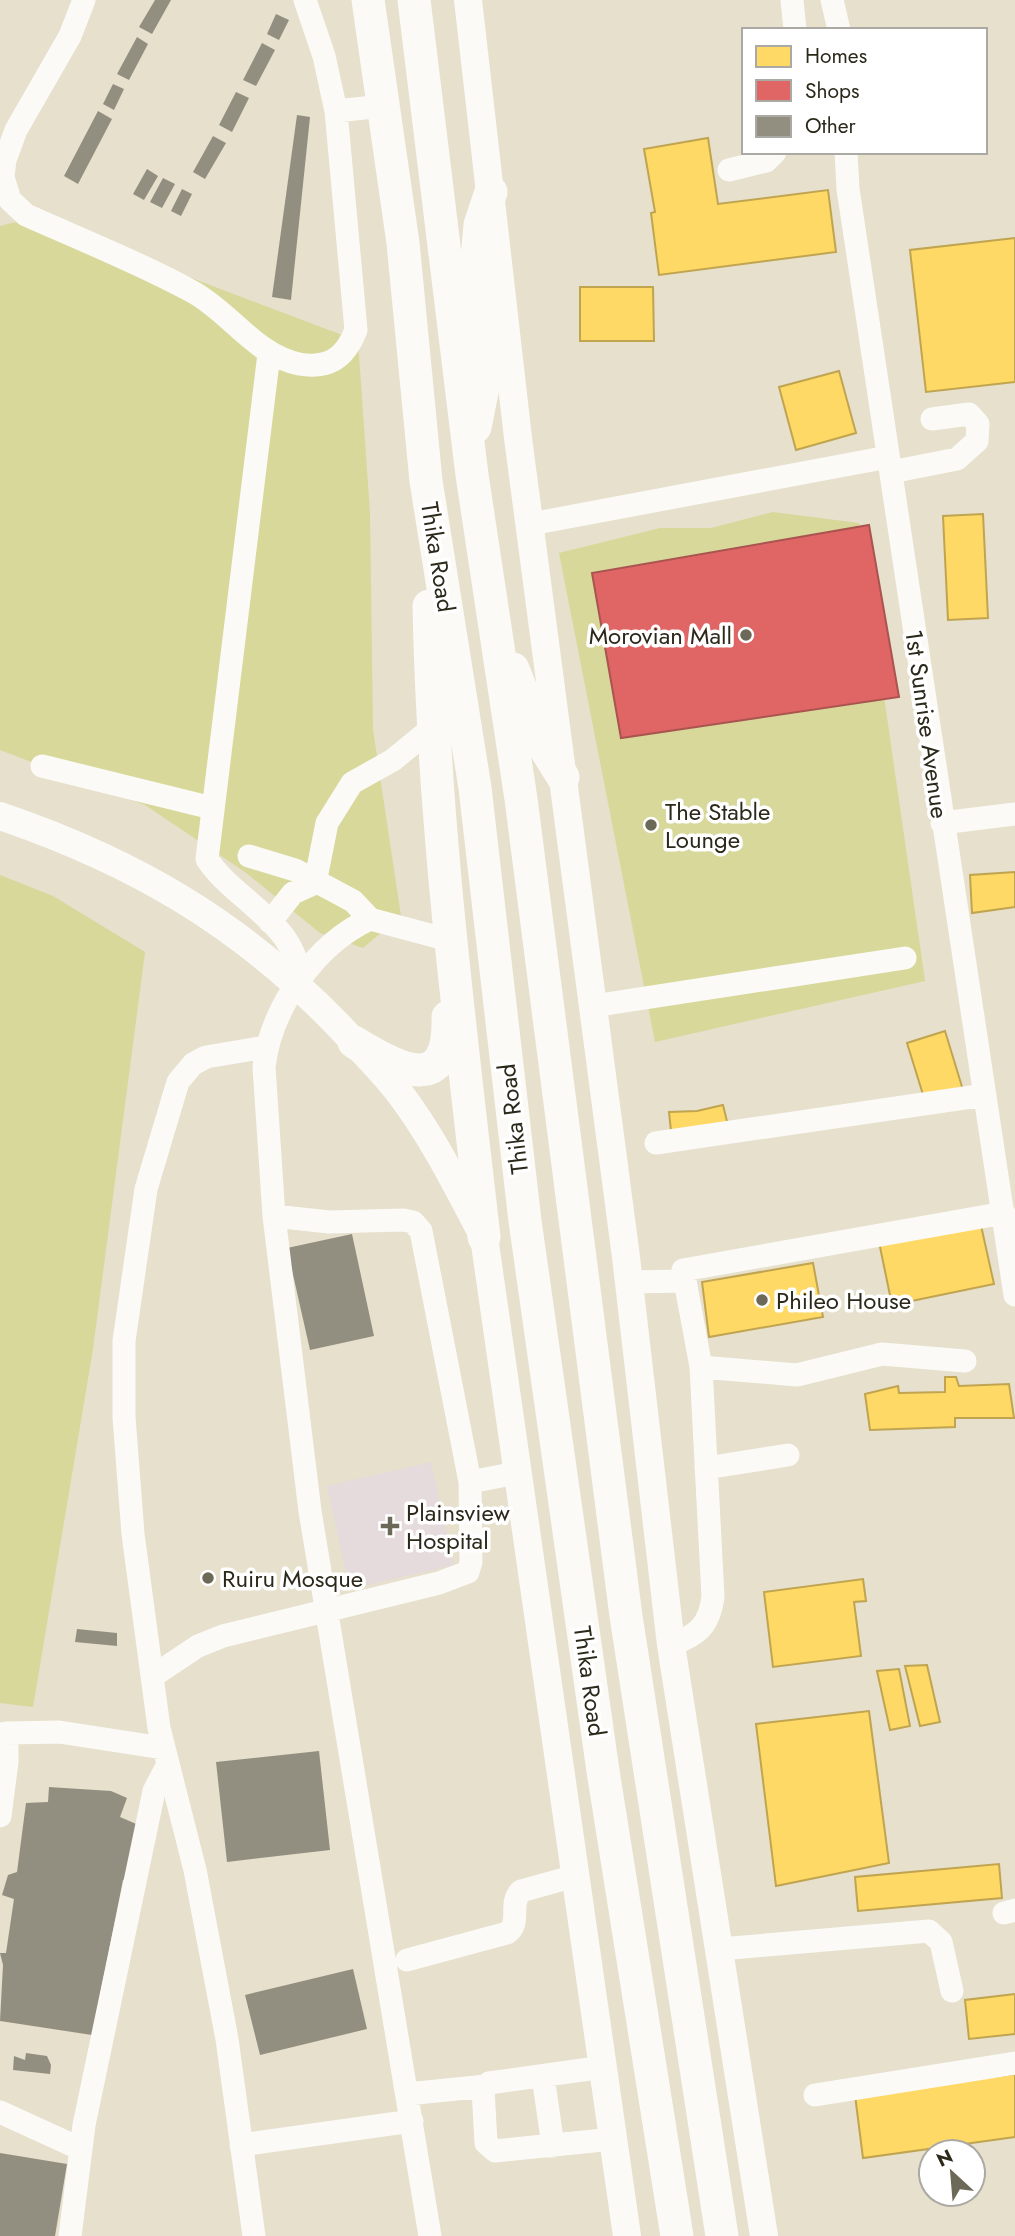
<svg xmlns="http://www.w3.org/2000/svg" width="1015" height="2236" viewBox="0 0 1015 2236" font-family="Jost,sans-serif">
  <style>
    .medical { fill: #e5dadc }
    .green { fill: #d7d89a }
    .homes { fill: #ffd966; stroke: #c0a450; stroke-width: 2 }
    .shops { fill: #e06666; stroke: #aa5450; stroke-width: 2 }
    .building { fill: #938f80 }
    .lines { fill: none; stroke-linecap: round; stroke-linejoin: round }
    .minor { stroke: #fbfaf7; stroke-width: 23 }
    .major { stroke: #fbfaf7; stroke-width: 28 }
    .highway { stroke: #fbfaf7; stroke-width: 33 }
    .poi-dot { fill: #6d6959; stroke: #fff; stroke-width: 2.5 }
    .labels { text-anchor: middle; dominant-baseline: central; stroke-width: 7; stroke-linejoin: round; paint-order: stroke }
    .street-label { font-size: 24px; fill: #2c291b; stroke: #fff }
    .poi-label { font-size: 24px; fill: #2c291b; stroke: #fff; text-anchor: start }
  </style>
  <rect width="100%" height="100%" fill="#e6e0cc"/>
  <path class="medical" d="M 431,1462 L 454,1565 L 350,1589 L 327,1486 Z"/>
  <path class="green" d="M 33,218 L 358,341 L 370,513 L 373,730 L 401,916 L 363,948 L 320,933 L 245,872 L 145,805 L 0,750 L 0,226 Z
    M 773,512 L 859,523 L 925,981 L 655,1042 L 559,553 L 660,528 L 711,528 Z
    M 0,875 L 53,896 L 145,952 L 93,1349 L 33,1707 L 0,1703 Z"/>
  <path class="homes" d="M 708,138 L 718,204 L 828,190 L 836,252 L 659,275 L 651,213 L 655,212 L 644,149 Z
    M 1015,238 L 1015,382 L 926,392 L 910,250 Z
    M 580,287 L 653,287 L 654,341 L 580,341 Z
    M 839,371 L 856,433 L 796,450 L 779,387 Z
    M 983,514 L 988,618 L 948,620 L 943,516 Z
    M 1015,872 L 1015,907 L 972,913 L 970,875 Z
    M 945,1031 L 963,1090 L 925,1101 L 907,1043 Z
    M 723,1105 L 732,1142 L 673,1150 L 669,1112 L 697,1111 Z
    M 980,1221 L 994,1284 L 892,1305 L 879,1242 Z
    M 813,1263 L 823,1317 L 709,1337 L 702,1282 Z
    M 945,1377 L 956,1377 L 959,1386 L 1009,1384 L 1014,1418 L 955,1418 L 955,1427 L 870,1430 L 865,1394 L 898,1386 L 899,1393 L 945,1392 Z
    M 863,1579 L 866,1601 L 854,1602 L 861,1656 L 773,1667 L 764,1592 Z
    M 927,1665 L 940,1722 L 920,1726 L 905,1666 Z
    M 899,1669 L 910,1726 L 890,1730 L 877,1671 Z
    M 869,1711 L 889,1863 L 776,1886 L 756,1724 Z
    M 999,1864 L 1002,1898 L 858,1911 L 855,1877 Z
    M 1015,1994 L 1015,2034 L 969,2039 L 965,2000 Z
    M 1015,2074 L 1015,2137 L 863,2158 L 855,2095 Z"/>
  <path class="shops" d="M 869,525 L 899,697 L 621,738 L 592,573 Z"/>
  <path class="building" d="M 155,0 L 171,0 L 152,34 L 139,27 Z
    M 276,14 L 289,20 L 279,40 L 267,34 Z
    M 137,37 L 148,44 L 129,80 L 117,74 Z
    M 262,43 L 275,50 L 256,86 L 243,80 Z
    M 113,84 L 124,89 L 114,110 L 103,104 Z
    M 236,92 L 249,98 L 232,132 L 219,125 Z
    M 98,111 L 112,119 L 78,184 L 64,176 Z
    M 297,115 L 310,117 L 291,300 L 272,297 Z
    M 213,136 L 226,143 L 205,179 L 193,172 Z
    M 147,169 L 158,176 L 144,200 L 133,194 Z
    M 163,178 L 175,184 L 162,208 L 150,202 Z
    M 182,189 L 192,194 L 181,216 L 171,211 Z
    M 352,1234 L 374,1336 L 310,1350 L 287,1248 Z
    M 77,1629 L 117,1633 L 117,1646 L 75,1642 Z
    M 319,1751 L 330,1850 L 227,1862 L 216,1762 Z
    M 49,1787 L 111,1791 L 127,1798 L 120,1817 L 141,1826 L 131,1878 L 123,1880 L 92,2035 L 0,2021 L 3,1965 L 0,1953 L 6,1953 L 14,1899 L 2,1895 L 8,1875 L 17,1872 L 26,1803 L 48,1802 Z
    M 353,1969 L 367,2029 L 260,2055 L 245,1995 Z
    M 26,2053 L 47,2056 L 51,2065 L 50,2074 L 13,2070 L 14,2056 L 25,2060 Z
    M 0,2153 L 67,2164 L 55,2236 L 0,2236 Z"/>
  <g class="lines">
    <path class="minor" d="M 84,0 L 70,36 L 16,130 L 5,160 L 3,177 L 10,200 L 26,215 C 82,240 140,263 193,292 C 231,313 255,355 299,364 C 329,369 345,358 356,330 L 336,111 L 324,56 L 305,0
      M 792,0 L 795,30
      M 832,0 L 839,30
      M 336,111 L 383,106
      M 846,152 L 848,189 L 1015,1295
      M 729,170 L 766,161 L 775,152
      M 269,354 L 207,859 C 233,900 304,927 298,984
      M 891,472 L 957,459 L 977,441 L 978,424 L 969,414 L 932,419
      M 531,524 L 888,457
      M 42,766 L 212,808
      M 942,823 L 1015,814
      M 249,856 L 295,870 L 353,901 L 370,919 L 445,939
      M 370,919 C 316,944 271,1007 264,1067 L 274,1216 L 310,1511 L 430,2236
      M 270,922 L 293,893 L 315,883 L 327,823 L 352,783 L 393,760 L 432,728
      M 593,1006 L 905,958
      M 656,1143 L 985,1095
      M 629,1282 L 685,1281
      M 701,1367 L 797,1375 L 882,1354 L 965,1361
      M 706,1468 L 788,1455
      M 470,1482 L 516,1473
      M 671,1645 C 698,1635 709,1626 713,1597 L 701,1367 L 683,1270 L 1004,1213
      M 153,1676 L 198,1646 L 223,1636 L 439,1583 L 468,1572 L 471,1562 L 470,1482 L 421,1231 L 413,1222 L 403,1220 L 329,1222 L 274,1216
      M 7,1733 L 59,1732 L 163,1748
      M 0,1734 L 7,1733 L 7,1762 L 0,1816
      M 1004,1913 L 1015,1910
      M 720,1949 L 929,1931 L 941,1942 L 952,1991
      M 407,1960 L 507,1933 C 522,1923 508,1903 521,1891 L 575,1876
      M 604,2067 L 489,2083 L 483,2089 L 486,2143 L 495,2151 L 613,2139
      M 543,2076 L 553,2146
      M 407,2094 L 486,2086
      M 815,2095 L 1015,2063
      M 0,2112 L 81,2149
      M 241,2145 L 412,2121
      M 70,2236 L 84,2125 L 154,1791 L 166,1768
      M 254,2236 L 227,2039 L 195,1870 L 159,1728 L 133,1534 L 124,1417 L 124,1341 L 146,1189 L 178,1082 L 193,1064 L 206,1057 L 266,1047"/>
    <path class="major" d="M 468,0 L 518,438 L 626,1257 L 671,1645 L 764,2236
      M 0,816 C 135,862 241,924 340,1027 C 360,1049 383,1071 401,1095 C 434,1139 458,1188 484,1237 L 627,2236"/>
    <path class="highway" d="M 368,0 L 403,243 L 426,481 L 475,788 L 525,1221 L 603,1771 L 677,2236
      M 414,0 L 472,475 L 521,799 L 626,1616 L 722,2236
      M 475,427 L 487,367 L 477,259 L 480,225 L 491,192
      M 429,606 C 433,817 460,1027 484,1237
      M 513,669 L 543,745 L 563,777
      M 354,1042 C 399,1070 450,1097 448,1017"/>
  </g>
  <g class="poi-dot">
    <circle cx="746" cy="635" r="7"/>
    <circle cx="651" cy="825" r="7"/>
    <circle cx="762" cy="1300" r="7"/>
    <path d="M386.5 1515.5h7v7h7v7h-7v7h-7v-7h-7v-7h7z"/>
    <circle cx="208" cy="1578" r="7"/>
  </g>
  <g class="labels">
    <g class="street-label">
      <text transform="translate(438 557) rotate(81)">Thika Road</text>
      <text transform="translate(927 724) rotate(82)">1st Sunrise Avenue</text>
      <text transform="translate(513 1119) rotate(-97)">Thika Road</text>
      <text transform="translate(590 1681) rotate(82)">Thika Road</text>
    </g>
    <g class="poi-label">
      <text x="732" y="635" text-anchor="end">Morovian Mall</text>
      <text x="665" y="811">The Stable<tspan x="665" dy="28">Lounge</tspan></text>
      <text x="776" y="1300">Phileo House</text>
      <text x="406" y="1512">Plainsview<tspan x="406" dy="28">Hospital</tspan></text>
      <text x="222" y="1578">Ruiru Mosque</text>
    </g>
  </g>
  <rect x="742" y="28" width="245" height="126" fill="#ffffff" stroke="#aba9a4" stroke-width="2"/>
  <rect x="756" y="46" width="35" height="21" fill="#ffd966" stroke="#aba9a4" stroke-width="2"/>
  <text x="805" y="63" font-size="21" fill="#2c291b">Homes</text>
  <rect x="756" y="80" width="35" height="21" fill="#e06666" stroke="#aba9a4" stroke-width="2"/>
  <text x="805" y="98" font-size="21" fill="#2c291b">Shops</text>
  <rect x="756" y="116" width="35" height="21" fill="#938f80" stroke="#aba9a4" stroke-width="2"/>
  <text x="805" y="133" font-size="21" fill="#2c291b">Other</text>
  <g transform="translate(952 2173) rotate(334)"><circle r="33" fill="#ffffff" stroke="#aba9a4" stroke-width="2"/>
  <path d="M0-5L12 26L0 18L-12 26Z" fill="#6d6959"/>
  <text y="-10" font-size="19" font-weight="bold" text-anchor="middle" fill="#2c291b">N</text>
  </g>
</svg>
